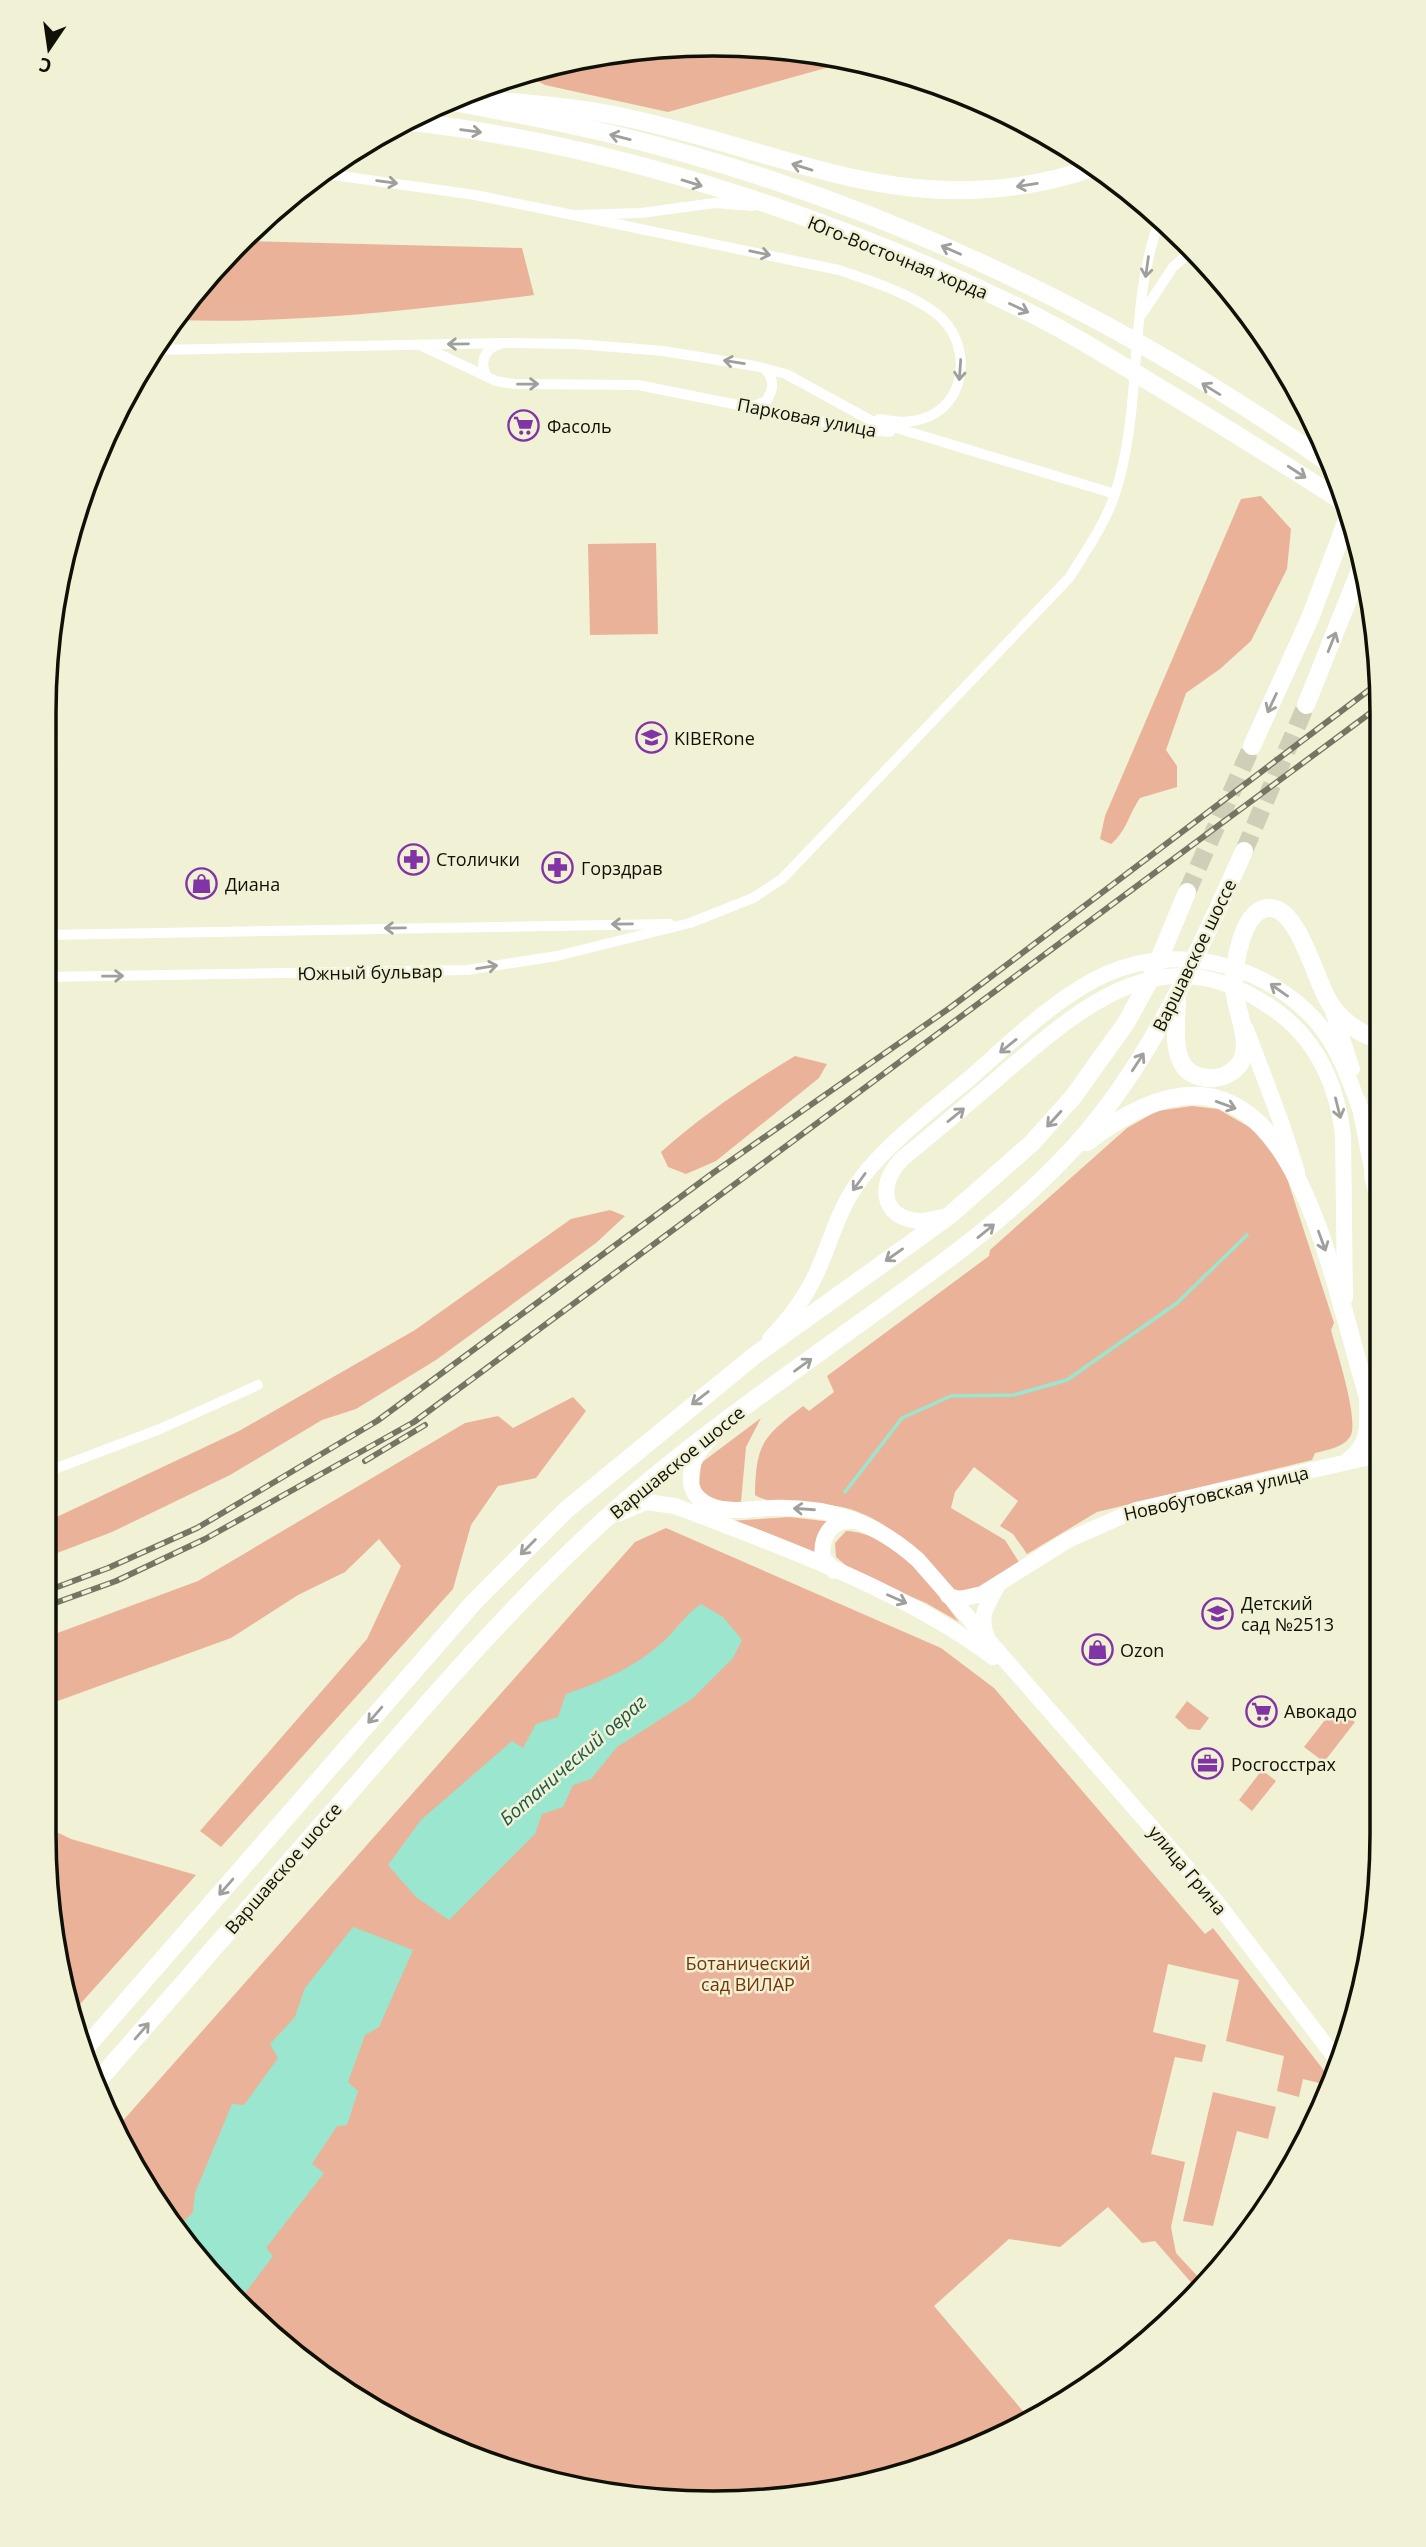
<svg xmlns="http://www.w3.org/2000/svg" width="1426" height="2547" viewBox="0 0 1426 2547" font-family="'Open Sans',sans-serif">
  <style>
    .green { fill: #eab399 }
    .water { fill: #9be6ce }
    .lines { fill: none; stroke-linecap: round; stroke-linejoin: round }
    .stream { stroke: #9be6ce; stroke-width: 3.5 }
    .primary-tunnel { stroke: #cecfb6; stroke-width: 18; stroke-dasharray: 18 9; stroke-linecap: butt }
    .street { stroke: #fff; stroke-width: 10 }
    .secondary { stroke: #fff; stroke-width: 16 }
    .primary { stroke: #fff; stroke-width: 18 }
    .rail-casing { stroke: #757564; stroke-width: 6 }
    .rail { stroke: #f0f1d5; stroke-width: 3.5; stroke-dasharray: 10; stroke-linecap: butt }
    .oneway { stroke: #9f9f9c }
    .labels { text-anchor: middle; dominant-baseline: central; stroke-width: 5; stroke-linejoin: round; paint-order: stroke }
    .street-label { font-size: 18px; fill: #101007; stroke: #f0f1d5 }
    .poi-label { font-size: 18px; fill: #101007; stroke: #f0f1d5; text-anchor: start }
    .park-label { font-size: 18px; fill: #783203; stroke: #f0f1d5 }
    .water-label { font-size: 19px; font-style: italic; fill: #1c5848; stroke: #f0f1d5 }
    .rim { fill: none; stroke: #101007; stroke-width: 3.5 }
  </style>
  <rect width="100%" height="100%" fill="#f0f1d5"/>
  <path class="green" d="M 670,45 L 801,50 L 851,61 L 668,112 L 545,85 L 523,73 L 540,66 Z
    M 243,241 L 522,248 L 534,295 C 415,310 296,324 175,320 L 210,271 Z
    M 1261,496 L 1291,529 L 1287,569 L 1251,641 L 1220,669 L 1186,693 L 1166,750 L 1177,766 L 1177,787 L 1140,798 C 1129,814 1126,832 1111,844 L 1100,839 L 1105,816 L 1241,499 Z
    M 656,543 L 658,634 L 590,635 L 588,544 Z
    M 795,1056 L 827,1064 L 819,1078 L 716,1161 L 686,1174 L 668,1167 L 661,1152 C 703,1115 747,1085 795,1056 Z
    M 1192,1106 L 1218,1109 L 1263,1135 L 1285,1172 L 1334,1323 L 1331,1330 C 1336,1349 1360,1422 1350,1437 C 1342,1448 1327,1450 1315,1453 L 1312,1460 L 1097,1512 L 1027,1554 L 1013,1534 L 1000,1526 L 1018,1501 L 974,1467 L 955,1492 L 951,1508 L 1005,1540 L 1019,1562 L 980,1589 L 956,1591 C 917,1559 903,1527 850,1509 C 824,1501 771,1507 755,1495 C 756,1443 763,1437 803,1406 L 809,1411 L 834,1392 L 827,1376 L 989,1256 L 990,1250 L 1127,1128 L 1157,1111 Z
    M 610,1210 L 625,1216 L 596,1243 L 436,1360 L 356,1409 L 322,1420 L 230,1475 L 112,1532 L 44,1558 L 44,1523 L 239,1431 L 415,1330 L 571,1219 Z
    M 573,1397 L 586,1411 L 536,1478 L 498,1486 L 471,1525 L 453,1589 L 221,1847 L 200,1831 L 367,1639 L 401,1566 L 379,1539 L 345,1572 L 298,1595 L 231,1638 L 44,1706 L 44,1638 L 198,1581 L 465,1423 L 498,1416 L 513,1428 Z
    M 761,1418 L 746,1447 L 741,1502 C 723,1503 711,1501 699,1487 L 701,1463 Z
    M 790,1517 L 832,1522 L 819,1557 L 729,1521 Z
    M 666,1528 L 941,1648 L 994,1688 L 1205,1934 L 1213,1928 L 1329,2077 L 1327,2085 L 1303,2079 L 1299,2097 L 1277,2091 L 1284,2056 L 1226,2041 L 1239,1980 L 1168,1964 L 1153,2032 L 1206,2045 L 1202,2062 L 1175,2057 L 1151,2154 L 1185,2162 L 1171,2227 L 1176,2253 L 1201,2280 L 1195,2287 L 1155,2241 L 1142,2243 L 1108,2207 L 1060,2247 L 1009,2239 L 934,2306 L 1027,2416 L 969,2452 L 756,2502 L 539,2480 L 341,2390 L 182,2241 L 120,2124 L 635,1542 Z
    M 846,1531 C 895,1533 933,1586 959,1622 L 926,1603 L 855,1573 L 836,1557 L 835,1543 Z
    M 1187,1701 L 1209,1718 L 1200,1730 L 1188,1729 L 1175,1717 Z
    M 1335,1707 L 1355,1722 L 1324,1762 L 1304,1747 Z
    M 1262,1770 L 1276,1781 L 1252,1811 L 1239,1800 Z
    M 44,1826 L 71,1839 L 196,1875 L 73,2012 Z
    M 1213,2092 L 1276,2107 L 1268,2139 L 1237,2131 L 1213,2226 L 1183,2221 Z"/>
  <path class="water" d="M 701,1604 L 723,1617 L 742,1640 L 733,1658 L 692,1699 L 617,1747 L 591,1779 L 573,1785 L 563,1807 L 542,1814 L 535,1834 L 449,1920 L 416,1897 L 388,1865 L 421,1820 L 512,1741 L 523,1748 L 536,1724 L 558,1717 L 566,1694 C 604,1681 642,1664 670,1635 C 681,1623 688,1613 701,1604 Z
    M 353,1927 L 413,1950 L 379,2027 L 365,2035 L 348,2082 L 358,2091 L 347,2125 L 337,2126 L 312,2164 L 324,2173 L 266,2248 L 273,2256 L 242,2297 L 182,2241 L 176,2230 L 193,2212 L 195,2193 L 232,2104 L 244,2105 L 278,2058 L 270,2044 L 295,2017 L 305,1988 Z"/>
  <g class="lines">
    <path class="stream" d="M 845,1492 L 902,1418 L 951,1396 L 1014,1395 L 1067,1380 L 1177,1303 L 1247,1235"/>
    <path class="primary-tunnel" d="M 1244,851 L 1306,705
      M 1187,892 L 1252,746"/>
    <path class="street" d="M 319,173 L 475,195 L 573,215 L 641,213 L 715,203 L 753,206
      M 573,215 L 839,270 C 871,281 910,293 937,314 C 973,343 968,406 922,419 C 907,424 894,421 879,419
      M 1142,314 L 1173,267 L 1194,249
      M 422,346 L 496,381 L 514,384 L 638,385 L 858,429 L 890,432
      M 153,350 L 503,343 L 577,344 L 663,351 L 755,366 L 786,374 L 870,420 L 1115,494
      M 486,375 C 479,361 486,348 500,344
      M 754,406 L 766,401 C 774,389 775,380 765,369
      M 45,935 L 670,924
      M 45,977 L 467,970 L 557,956 L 690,923 L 753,898 L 782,879 L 1069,578 C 1086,551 1105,524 1115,494 C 1144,405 1127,306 1160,219
      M 44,1473 L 160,1429 L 258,1385"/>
    <path class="secondary" d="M 1332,1008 L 1352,1069
      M 1246,1029 L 1281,1122 L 1297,1172
      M 1359,1102 L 1372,1169
      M 947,1216 C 938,1218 929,1221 920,1221 C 879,1218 878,1182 903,1158 C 937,1130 972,1101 1005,1072 C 1085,1004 1163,935 1269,1006 C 1315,1036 1337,1083 1343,1136 L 1345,1298
      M 770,1339 C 791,1317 809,1293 820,1265 C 832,1237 840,1207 858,1183 C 883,1147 935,1107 970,1078 C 1009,1044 1049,1004 1094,980 C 1168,940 1262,960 1317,1022 C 1339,1048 1350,1081 1361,1112
      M 709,1440 C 690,1457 679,1494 711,1506 C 728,1513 752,1509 770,1508 C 828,1506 875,1521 918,1560 L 1215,1900 L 1337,2060
      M 1348,1460 C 1369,1445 1368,1426 1367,1402
      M 617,1514 L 646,1502 L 675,1506 C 780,1546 903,1590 993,1657
      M 834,1571 L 823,1558 C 820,1537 831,1519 854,1521
      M 948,1596 L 960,1599 L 982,1594 L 1068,1540 L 1136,1510 L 1379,1455
      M 987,1637 C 978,1618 987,1604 997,1587"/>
    <path class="primary" d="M 448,101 C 505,112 563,122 619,136 C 873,198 1118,314 1331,465
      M 497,101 C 539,104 581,108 623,117 C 791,152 915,228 1093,168
      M 403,121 C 616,144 841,219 1032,314 C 1076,336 1118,363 1160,388 C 1223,426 1286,465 1348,505
      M 1306,705 L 1362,565
      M 1252,746 L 1310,618 L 1350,512
      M 1177,1001 C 1176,1030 1168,1076 1209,1078 C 1220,1079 1231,1074 1238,1066 C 1255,1046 1235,1010 1234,988 C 1233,967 1242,906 1271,908 C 1300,910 1316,984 1331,1005 C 1341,1020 1361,1035 1378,1039
      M 1378,1134 L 1373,1176 L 1379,1199
      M 1087,1142 C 1303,976 1329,1300 1379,1430
      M 81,2053 L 474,1602 L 566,1510 L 754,1356 L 949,1216 L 1032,1143 L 1073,1097 L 1126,1023 L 1153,974 L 1187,892
      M 97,2082 C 179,1988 262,1893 344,1799 C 423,1708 500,1618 588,1535 C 677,1451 779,1382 878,1310 C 948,1260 1016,1211 1075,1146 C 1152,1061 1197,955 1244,851"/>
    <defs>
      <path id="rail" d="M 365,1461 L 425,1425
        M 44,1592 L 108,1568 L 197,1528 L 377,1421 L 713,1173 L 951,1007 L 1377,684
        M 44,1607 L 116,1581 L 205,1539 L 414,1422 L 1377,708"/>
    </defs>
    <use href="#rail" class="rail-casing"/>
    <use href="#rail" class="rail"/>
  </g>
  <defs><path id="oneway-shaft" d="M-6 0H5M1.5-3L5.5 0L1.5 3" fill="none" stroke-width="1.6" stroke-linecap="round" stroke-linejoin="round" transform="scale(1.75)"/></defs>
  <g class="oneway">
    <use href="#oneway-shaft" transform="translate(471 131) rotate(8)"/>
    <use href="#oneway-shaft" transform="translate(620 137) rotate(-166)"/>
    <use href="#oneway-shaft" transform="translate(802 167) rotate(-163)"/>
    <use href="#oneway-shaft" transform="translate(387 182) rotate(8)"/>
    <use href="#oneway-shaft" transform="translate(692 183) rotate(17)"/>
    <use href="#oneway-shaft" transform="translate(1027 185) rotate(171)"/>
    <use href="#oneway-shaft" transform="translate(951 250) rotate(-156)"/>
    <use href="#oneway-shaft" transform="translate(760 253) rotate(12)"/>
    <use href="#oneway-shaft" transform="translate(1147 267) rotate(98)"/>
    <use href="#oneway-shaft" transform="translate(1019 308) rotate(25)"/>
    <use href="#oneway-shaft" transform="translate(458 344) rotate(179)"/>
    <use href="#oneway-shaft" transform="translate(734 362) rotate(-171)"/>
    <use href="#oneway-shaft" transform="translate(960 370) rotate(94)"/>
    <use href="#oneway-shaft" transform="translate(528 384) rotate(-1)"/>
    <use href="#oneway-shaft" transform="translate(1211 389) rotate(-148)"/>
    <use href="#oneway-shaft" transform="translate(1297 472) rotate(33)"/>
    <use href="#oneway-shaft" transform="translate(1332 642) rotate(-68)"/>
    <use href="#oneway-shaft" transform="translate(1272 703) rotate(115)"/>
    <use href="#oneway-shaft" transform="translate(622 924) rotate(179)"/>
    <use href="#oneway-shaft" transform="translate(395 928) rotate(179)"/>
    <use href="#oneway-shaft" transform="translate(487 967) rotate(-9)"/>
    <use href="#oneway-shaft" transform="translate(113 976) rotate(-1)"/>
    <use href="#oneway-shaft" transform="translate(1279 990) rotate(-145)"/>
    <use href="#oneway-shaft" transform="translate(1008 1046) rotate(141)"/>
    <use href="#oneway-shaft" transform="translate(1138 1062) rotate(-57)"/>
    <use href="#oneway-shaft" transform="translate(1226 1105) rotate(20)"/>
    <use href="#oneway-shaft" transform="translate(1338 1108) rotate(76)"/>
    <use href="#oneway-shaft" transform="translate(956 1115) rotate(-39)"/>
    <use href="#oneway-shaft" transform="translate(1054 1119) rotate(132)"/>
    <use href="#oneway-shaft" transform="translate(859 1182) rotate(126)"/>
    <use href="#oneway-shaft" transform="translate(986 1231) rotate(-39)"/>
    <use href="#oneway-shaft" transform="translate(1322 1241) rotate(70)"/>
    <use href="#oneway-shaft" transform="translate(894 1255) rotate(145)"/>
    <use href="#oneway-shaft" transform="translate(803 1365) rotate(-36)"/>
    <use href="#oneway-shaft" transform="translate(700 1398) rotate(142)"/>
    <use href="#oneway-shaft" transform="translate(804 1509) rotate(-176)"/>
    <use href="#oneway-shaft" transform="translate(528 1547) rotate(135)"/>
    <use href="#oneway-shaft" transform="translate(897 1599) rotate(24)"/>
    <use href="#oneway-shaft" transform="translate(375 1715) rotate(131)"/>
    <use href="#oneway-shaft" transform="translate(226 1887) rotate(131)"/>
    <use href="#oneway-shaft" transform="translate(142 2031) rotate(-49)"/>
  </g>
  <defs>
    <symbol id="supermarket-ring" viewBox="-11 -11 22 22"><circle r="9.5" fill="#f0f1d5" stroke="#8034a5" stroke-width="1.5"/><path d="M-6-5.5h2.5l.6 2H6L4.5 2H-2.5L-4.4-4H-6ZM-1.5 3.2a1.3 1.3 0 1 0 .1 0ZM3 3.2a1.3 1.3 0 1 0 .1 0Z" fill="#8034a5"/></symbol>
    <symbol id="school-ring" viewBox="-11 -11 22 22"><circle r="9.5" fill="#f0f1d5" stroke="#8034a5" stroke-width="1.5"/><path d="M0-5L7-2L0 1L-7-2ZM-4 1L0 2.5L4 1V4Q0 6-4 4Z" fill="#8034a5"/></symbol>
    <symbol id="pharmacy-ring" viewBox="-11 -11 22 22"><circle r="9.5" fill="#f0f1d5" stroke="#8034a5" stroke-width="1.5"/><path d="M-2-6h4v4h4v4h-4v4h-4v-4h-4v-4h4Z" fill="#8034a5"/></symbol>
    <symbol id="shop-ring" viewBox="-11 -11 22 22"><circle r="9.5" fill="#f0f1d5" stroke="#8034a5" stroke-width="1.5"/><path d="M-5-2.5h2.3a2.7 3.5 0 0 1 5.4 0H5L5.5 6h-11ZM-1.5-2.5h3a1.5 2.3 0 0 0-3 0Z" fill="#8034a5"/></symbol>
    <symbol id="office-ring" viewBox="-11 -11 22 22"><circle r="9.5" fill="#f0f1d5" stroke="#8034a5" stroke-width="1.5"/><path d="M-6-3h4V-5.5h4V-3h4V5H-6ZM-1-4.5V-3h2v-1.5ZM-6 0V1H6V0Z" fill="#8034a5"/></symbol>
  </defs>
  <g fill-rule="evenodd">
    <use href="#supermarket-ring" x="506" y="408" width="35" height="35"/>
    <use href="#school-ring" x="634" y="720" width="35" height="35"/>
    <use href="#pharmacy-ring" x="396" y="842" width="35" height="35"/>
    <use href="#pharmacy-ring" x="540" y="850" width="35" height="35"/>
    <use href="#shop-ring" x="184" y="866" width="35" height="35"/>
    <use href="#school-ring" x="1200" y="1596" width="35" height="35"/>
    <use href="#shop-ring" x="1080" y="1632" width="35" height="35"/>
    <use href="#supermarket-ring" x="1244" y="1694" width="35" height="35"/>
    <use href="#office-ring" x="1190" y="1746" width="35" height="35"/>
  </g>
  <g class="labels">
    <g class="street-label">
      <text transform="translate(898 257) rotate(22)">Юго-Восточная хорда</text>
      <text transform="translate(807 417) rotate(11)">Парковая улица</text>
      <text transform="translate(1194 955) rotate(-64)">Варшавское шоссе</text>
      <text transform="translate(370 972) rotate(-1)">Южный бульвар</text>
      <text transform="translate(677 1462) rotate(-39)">Варшавское шоссе</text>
      <text transform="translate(1216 1493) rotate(-13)">Новобутовская улица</text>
      <text transform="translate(283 1868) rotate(-49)">Варшавское шоссе</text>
      <text transform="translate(1188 1870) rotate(50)">улица Грина</text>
    </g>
    <g class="poi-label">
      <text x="547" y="426">Фасоль</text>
      <text x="674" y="738">KIBERone</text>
      <text x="436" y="859">Столички</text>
      <text x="581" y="868">Горздрав</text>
      <text x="225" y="884">Диана</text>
      <text x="1241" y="1603">Детский<tspan x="1241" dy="21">сад №2513</tspan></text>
      <text x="1120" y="1650">Ozon</text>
      <text x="1284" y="1711">Авокадо</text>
      <text x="1231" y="1764">Росгосстрах</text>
    </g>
    <g class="park-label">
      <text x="748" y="1963">Ботанический<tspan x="748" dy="21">сад ВИЛАР</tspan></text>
    </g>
    <g class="water-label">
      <text transform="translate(573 1760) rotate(-41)">Ботанический овраг</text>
    </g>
  </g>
  <path d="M0 0H1426V2547H0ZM713 56H713A657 657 0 0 1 1370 713V1834A657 657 0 0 1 713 2491H713A657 657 0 0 1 56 1834V713A657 657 0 0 1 713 56Z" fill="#f0f1d5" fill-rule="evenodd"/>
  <path class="rim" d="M713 56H713A657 657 0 0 1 1370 713V1834A657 657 0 0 1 713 2491H713A657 657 0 0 1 56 1834V713A657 657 0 0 1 713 56Z"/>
  <g transform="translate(49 49) rotate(193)" stroke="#f0f1d5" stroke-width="5" paint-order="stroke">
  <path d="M0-5L12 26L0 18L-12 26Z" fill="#101007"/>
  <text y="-10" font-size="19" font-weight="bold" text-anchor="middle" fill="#101007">С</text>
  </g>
</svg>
